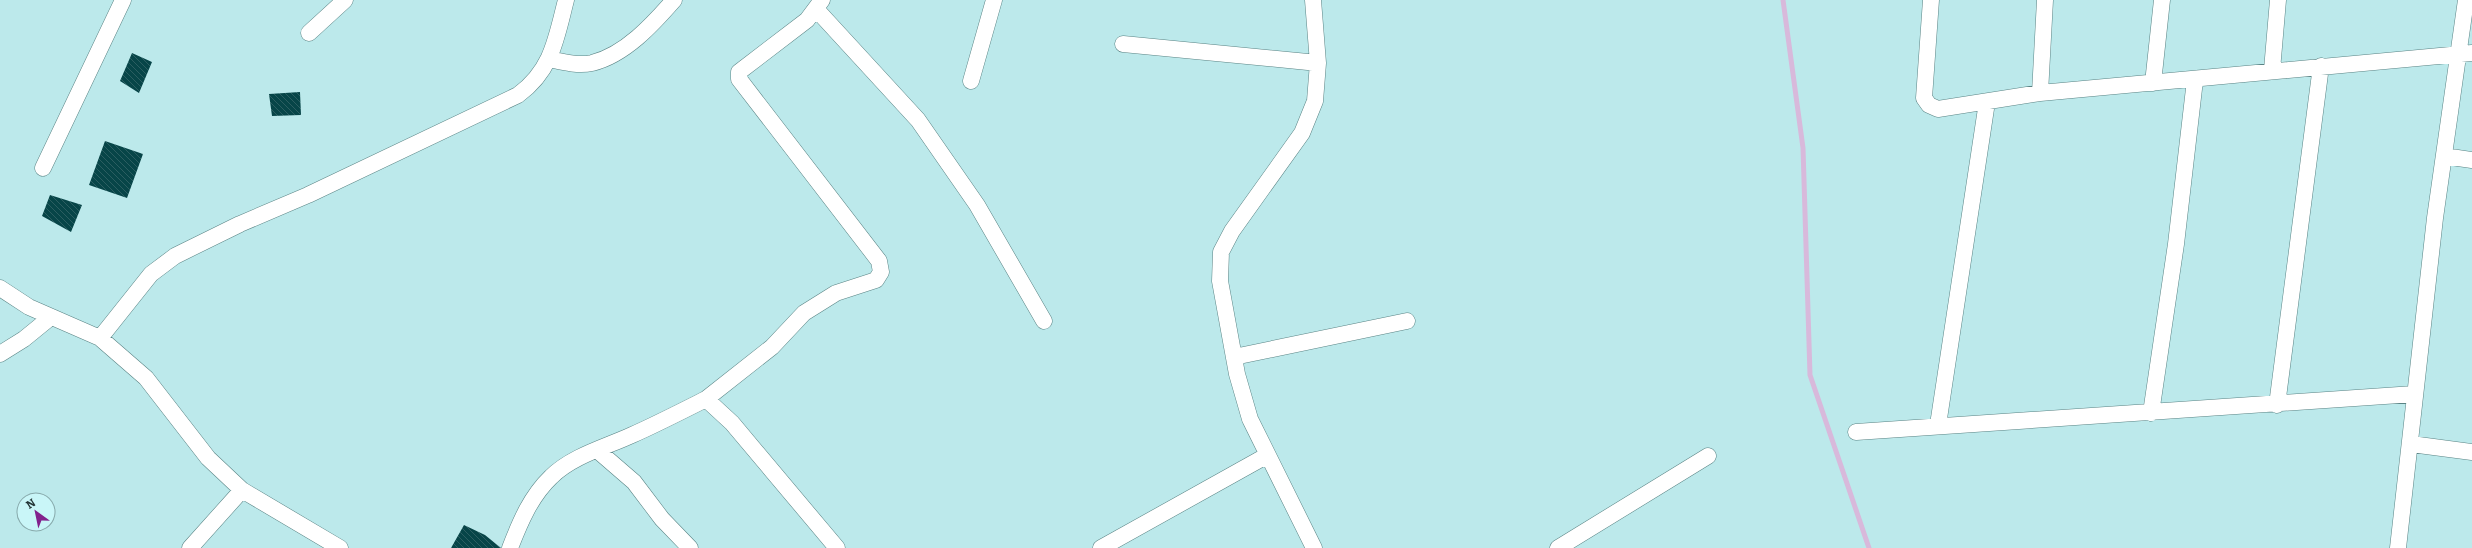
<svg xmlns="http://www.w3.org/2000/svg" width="2472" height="548" viewBox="0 0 2472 548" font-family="Bitter,serif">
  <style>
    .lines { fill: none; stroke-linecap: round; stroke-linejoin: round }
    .stream { stroke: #d8b9db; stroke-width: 5 }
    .building { fill: url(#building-back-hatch) }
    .minor-casing { stroke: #598384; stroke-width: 17 }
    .minor { stroke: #fff; stroke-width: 16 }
  </style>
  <defs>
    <pattern id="building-back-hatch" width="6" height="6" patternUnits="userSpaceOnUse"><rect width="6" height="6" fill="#074548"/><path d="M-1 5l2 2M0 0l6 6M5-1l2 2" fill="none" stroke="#2b5e61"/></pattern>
  </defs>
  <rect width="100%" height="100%" fill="#bce9eb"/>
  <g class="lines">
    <path class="stream" d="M 1783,0 L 1803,148 L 1810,375 L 1869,548"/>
  </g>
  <path class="building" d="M 132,53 L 152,62 L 139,93 L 120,81 Z
    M 300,92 L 301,115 L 272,116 L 269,94 Z
    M 105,141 L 143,154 L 127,198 L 89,185 Z
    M 50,195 L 82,205 L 71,232 L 42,216 Z
    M 464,525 L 485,535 L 501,548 L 451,548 Z"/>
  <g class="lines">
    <defs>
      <path id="minor" d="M 1313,0 L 1318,63 L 1315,101 L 1302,133 L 1232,231 L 1221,252 L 1220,281 L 1237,374 L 1250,419 L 1314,548
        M 1931,0 L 1924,98 L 1929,105 L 1938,109 L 2040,93 L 2472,53
        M 816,9 L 918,120 L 977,205 L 1044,321
        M 309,33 L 345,0
        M 1123,44 L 1318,63
        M 550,59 C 563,62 578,66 592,63 C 625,55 653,24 674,0
        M 2272,70 L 2278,0
        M 971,81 L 994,0
        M 2153,83 L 2162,0
        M 2040,93 L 2045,0
        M 2444,156 L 2472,160
        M 43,168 L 123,0
        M 0,288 L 29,307 L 100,338 L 146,378 L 208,458 L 242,490 L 340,548
        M 100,338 L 151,274 L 175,256 L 240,224 L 308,195 L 518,95 C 552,70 556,39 566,0
        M 0,354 L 24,339 L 51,317
        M 1234,357 L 1407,321
        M 706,399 L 772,347 L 804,313 L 836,293 L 876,280 L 881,272 L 879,261 L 739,79 L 739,72 L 807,20 L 822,0
        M 2277,405 L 2321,66
        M 2151,413 L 2176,244 L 2195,80
        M 1938,425 L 1987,102
        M 1856,432 L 2414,394
        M 2411,444 L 2472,452
        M 597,450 L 634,482 L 662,519 L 690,548
        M 190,548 L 242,490
        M 510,548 C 520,522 531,496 551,477 C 572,456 606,447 632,435 C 657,424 682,411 706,399 L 732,423 L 837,548
        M 1101,548 L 1266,456
        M 1558,548 L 1708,456
        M 2398,548 L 2435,218 L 2466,0"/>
    </defs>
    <use href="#minor" class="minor-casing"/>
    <use href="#minor" class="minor"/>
  </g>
  <g transform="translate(36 512) rotate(327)"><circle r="19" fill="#c9f6f8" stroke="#87a9ab"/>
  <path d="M0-3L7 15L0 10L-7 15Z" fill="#82228d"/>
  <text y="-6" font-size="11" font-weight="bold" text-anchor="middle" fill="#243637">N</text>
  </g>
</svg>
